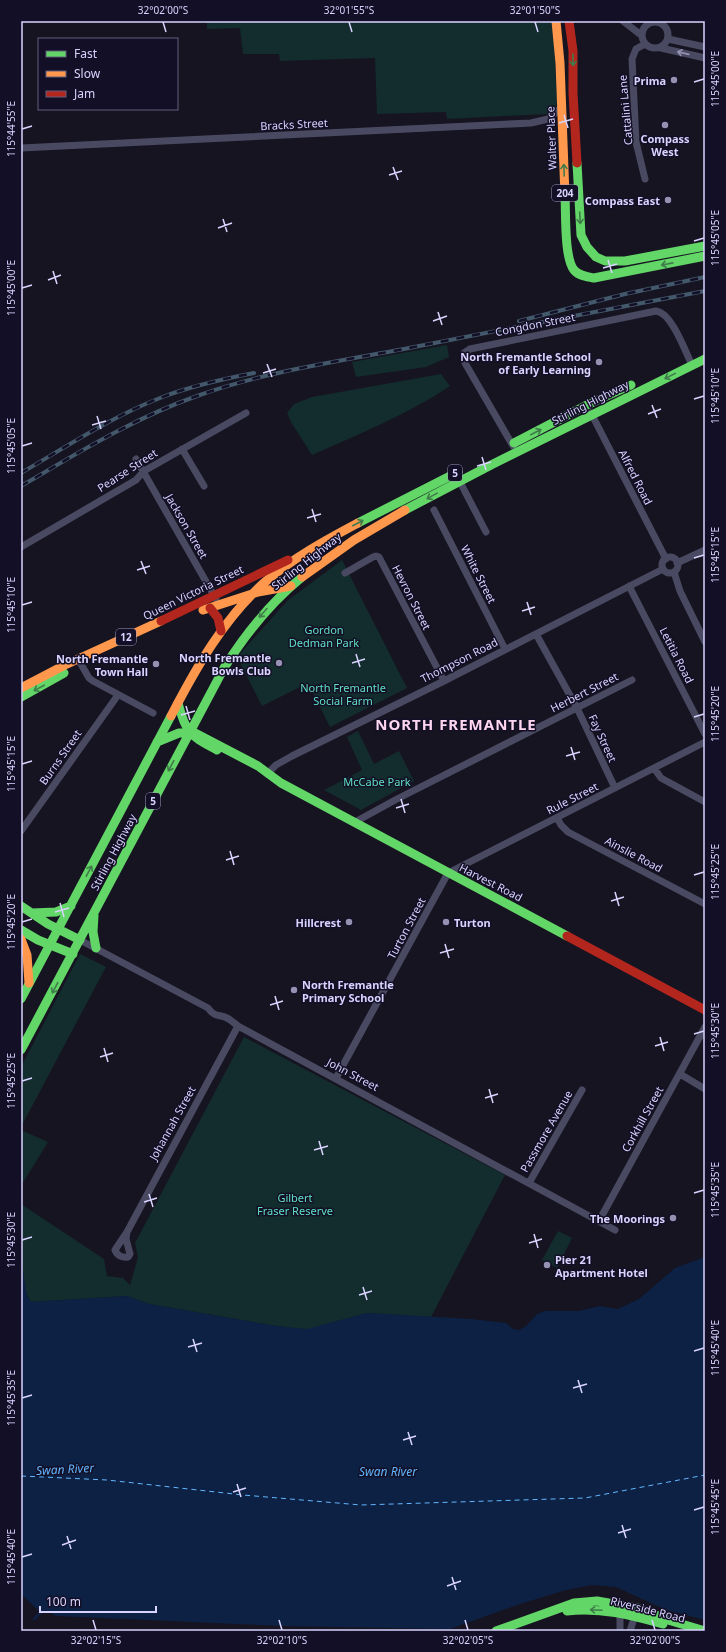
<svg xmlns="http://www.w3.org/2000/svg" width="726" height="1652" viewBox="0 0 726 1652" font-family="'Noto Sans',sans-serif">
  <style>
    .green { fill: #132c2d }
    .water { fill: #0d2144 }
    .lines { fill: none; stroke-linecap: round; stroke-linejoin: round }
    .stream { stroke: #0d2144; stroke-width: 2.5 }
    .ferry { stroke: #62b6ff; stroke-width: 1; stroke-dasharray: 5 4; stroke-linecap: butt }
    .street { stroke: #4a4962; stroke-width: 7 }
    .fast { stroke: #63d668; stroke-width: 9 }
    .slow { stroke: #ff974d; stroke-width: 9 }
    .jam { stroke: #b3261e; stroke-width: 9 }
    .rail-casing { stroke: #43596b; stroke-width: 4 }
    .rail { stroke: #130f26; stroke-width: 2.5; stroke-dasharray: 8; stroke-linecap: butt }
    .oneway { stroke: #928eb0 }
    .oneway2 { stroke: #3f7c4a }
    .ticks { fill: none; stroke: #d9d4ff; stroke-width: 1.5 }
    .poi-dot { fill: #9591b1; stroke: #130f26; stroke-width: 1.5 }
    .labels { text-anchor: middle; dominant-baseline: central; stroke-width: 3; stroke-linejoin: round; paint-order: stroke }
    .shield { fill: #130f26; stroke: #9e99be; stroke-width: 1 }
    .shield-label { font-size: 10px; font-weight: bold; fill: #d9d4ff }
    .poi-label { font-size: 11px; font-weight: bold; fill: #d9d4ff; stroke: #130f26; text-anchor: end }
    .street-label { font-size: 11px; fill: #d9d4ff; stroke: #130f26 }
    .park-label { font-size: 11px; fill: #5fe0c0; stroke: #130f26 }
    .water-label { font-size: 12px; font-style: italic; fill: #62b6ff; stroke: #130f26 }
    .district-label { font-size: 15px; font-weight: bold; letter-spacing: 1px; fill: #ffd6f0; stroke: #130f26 }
    .neatline { fill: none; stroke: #d9d4ff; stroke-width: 1.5 }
    .ticks-label { font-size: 10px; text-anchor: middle; fill: #d9d4ff }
  </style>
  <rect width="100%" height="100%" fill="#161421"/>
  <path class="green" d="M 207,21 L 552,21 L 554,38 L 557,102 L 555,109 L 548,116 L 547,114 L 447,119 L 446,112 L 377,114 L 375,58 L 280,61 L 279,54 L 243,54 L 240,28 L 207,29 Z
    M 447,345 L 449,357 L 426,367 L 356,377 L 352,362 Z
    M 441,374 L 450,386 C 407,415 359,434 312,455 L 291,422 L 287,413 L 294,404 L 312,397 Z
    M 342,560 L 407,688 L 330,727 L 308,683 L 262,706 L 237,657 L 287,601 Z
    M 358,731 L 374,764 L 399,751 L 414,781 L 361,810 L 324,790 L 362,770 L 347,737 Z
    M 80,954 L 106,967 L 21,1127 L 21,1067 Z
    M 244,1037 L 505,1175 L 431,1317 L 367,1313 L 307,1330 L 276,1326 L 149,1304 L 127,1296 L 31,1302 C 18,1286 21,1226 21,1204 L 104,1259 L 107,1276 L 123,1278 L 130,1285 L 138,1257 L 135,1243 Z
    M 21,1130 L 48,1142 L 21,1186 Z
    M 558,1231 L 572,1238 L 557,1268 L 542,1260 Z"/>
  <path class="water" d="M 21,1256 L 27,1296 L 31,1302 L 127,1296 L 149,1304 L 276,1326 L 307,1329 L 367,1313 L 471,1319 L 506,1323 L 513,1329 L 519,1330 L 526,1326 L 537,1314 L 545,1311 L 579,1311 L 600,1306 L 618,1309 L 639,1299 L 675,1268 L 705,1257 L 705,1620 L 666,1610 L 616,1587 L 592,1585 L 566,1590 L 520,1604 L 450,1629 L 283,1626 L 56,1616 L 49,1612 L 38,1610 L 24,1597 L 21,1596 Z"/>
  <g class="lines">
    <path class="stream" d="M 34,1619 L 42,1611"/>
    <path class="ferry" d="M 21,1476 L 107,1480 L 243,1495 L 361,1505 L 585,1498 L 705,1475"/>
    <path class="street" d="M 623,21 L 641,35
      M642 35a13 13 0 1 1 26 0a13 13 0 1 1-26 0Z
      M 668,39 L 705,47
      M 645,44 L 636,49 L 632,59 L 636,142 L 645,179
      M 661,48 L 705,58
      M 21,148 L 531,123 L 548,119 L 562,107
      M 591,413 L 666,559
      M 513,446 L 465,363 L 464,353 L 470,349 L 656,311 C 672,313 685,351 692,365
      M 182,449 L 204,486
      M 136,459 L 216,599
      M 459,480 L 486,532
      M 434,510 L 505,649
      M 21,547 L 136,480 L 144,471 L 246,413
      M662 565a8 8 0 1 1 16 0a8 8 0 1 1-16 0Z
      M 677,563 L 705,550
      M 674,572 L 680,591 L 705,642
      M 345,573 L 373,557 L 376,556 L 379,557 L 444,681
      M 629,586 L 705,734
      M 536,634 L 577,708 L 615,788
      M 78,659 L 89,678 L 93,681 L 153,713
      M 654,768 L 661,778 L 705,802
      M 267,774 L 276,765 L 292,756 L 444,681 L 663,569
      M 557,818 L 561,825 L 568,832 L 705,904
      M 355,822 L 397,799 L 632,680
      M 21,831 L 118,695
      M 80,940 L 208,1008 C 215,1018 219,1014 227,1018 C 231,1020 234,1023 238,1026 L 615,1230
      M 680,1074 L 705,1089
      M 336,1078 L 448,873 L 705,742
      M 529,1183 L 582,1090
      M 599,1221 L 705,1027
      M 127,1232 L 126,1239 L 130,1254 L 128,1257 C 123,1258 117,1256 115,1250 L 127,1232 L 238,1026
      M 620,1631 L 620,1609
      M 630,1631 L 636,1612"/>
    <path class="fast" d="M 577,163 L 581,235 L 587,247 L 596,257 L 605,261 L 625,261 L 705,246
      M 565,196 C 566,212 564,258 574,270 C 579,276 587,277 594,278 L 705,256
      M 514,443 L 587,405 L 631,385
      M 405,510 L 491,465 L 705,359
      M 358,523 L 458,472
      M 21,697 L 64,673
      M 178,703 C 186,734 190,735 217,750
      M 157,742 L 179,733 L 195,733 L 258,766 L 281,783 L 567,936
      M 21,906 L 48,924 L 80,940
      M 32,913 L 56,912 L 71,906
      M 94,915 L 93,932 L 96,948
      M 21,930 L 38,940 L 73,954
      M 21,999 L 171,716
      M 21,1050 L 224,668 C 246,633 270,603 302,577
      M 567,1611 C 600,1607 631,1615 663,1624
      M 496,1631 L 574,1603 L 597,1601 L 637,1608 L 668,1620 L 705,1631"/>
    <path class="slow" d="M 556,21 L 560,63 L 565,196
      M 302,577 L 354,540 L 405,510
      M 203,610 L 258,592 L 291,586
      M 21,688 L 65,665 L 161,621
      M 171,716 C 196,668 224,618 265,582 C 293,558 326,540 358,523
      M 21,939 L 27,955 L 29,983"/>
    <path class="jam" d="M 569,21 L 573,51 L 573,93 L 577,163
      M 210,608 L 218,618 L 221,631
      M 161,621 L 288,560
      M 567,936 L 705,1010"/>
    <defs>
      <path id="rail" d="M 519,321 L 625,294 L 705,277
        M 21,473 C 66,447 111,417 160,398 C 190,386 223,379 254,373
        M 21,486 C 78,453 134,418 197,396 C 264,372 335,362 404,349 C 504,329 605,310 705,291"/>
    </defs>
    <use href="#rail" class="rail-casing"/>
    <use href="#rail" class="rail"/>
  </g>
  <defs><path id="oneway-shaft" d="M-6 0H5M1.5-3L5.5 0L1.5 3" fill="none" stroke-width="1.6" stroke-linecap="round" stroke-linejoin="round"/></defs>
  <use class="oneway" href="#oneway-shaft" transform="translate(683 53) rotate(-167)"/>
  <g class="oneway2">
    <use href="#oneway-shaft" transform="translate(573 60) rotate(89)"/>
    <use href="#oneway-shaft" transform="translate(564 170) rotate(-92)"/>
    <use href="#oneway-shaft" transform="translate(580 218) rotate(87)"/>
    <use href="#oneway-shaft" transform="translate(667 264) rotate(169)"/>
    <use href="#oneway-shaft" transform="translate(670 376) rotate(154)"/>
    <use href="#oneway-shaft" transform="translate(536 432) rotate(-27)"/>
    <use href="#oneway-shaft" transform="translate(432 496) rotate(151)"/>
    <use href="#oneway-shaft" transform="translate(358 523) rotate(-27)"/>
    <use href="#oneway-shaft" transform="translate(263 613) rotate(132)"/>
    <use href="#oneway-shaft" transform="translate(39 688) rotate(152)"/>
    <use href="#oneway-shaft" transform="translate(171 766) rotate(118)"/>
    <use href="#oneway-shaft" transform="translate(89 871) rotate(-62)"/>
    <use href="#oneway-shaft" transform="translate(55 988) rotate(118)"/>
    <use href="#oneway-shaft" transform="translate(596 1610) rotate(-177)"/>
  </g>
  <path class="ticks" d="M 163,22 L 166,32M 349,22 L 352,32M 535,22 L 538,32M 694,82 L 704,79M 564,115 L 568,128M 559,123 L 573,119M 22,129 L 32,126M 393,167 L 398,180M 389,175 L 402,171M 223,219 L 227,232M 218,228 L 232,223M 694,241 L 704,238M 608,260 L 612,273M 603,268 L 617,264M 53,271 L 57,284M 48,280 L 61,275M 22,288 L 32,285M 438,312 L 442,325M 433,321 L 447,316M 267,364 L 272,377M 263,373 L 276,369M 694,399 L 704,396M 652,405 L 657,418M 648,414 L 661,409M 97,416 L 101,429M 92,425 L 106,421M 22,446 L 32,443M 482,457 L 486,470M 477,466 L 491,462M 312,509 L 316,522M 307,518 L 321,514M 694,558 L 704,555M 141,561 L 146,574M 137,570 L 150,566M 527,602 L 531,615M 22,605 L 32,602M 522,611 L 535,607M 356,654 L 360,667M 352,663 L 365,659M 186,706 L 190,720M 181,715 L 195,711M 694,717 L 704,714M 571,747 L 575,760M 566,756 L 580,752M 22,764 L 32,761M 401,799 L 405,813M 396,808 L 409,804M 230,851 L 234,865M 226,860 L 239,856M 694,875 L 704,872M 615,892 L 619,906M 611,901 L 624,897M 60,903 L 64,917M 55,912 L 69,908M 22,922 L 32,919M 445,944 L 449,958M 440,953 L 454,949M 275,996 L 279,1010M 270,1005 L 283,1001M 694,1034 L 704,1031M 660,1037 L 664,1051M 655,1046 L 668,1042M 104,1048 L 108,1062M 100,1057 L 113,1053M 22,1081 L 32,1078M 489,1089 L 493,1103M 485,1098 L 498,1094M 319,1141 L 323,1155M 314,1150 L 328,1146M 694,1193 L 704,1190M 149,1194 L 153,1207M 144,1202 L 157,1198M 534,1234 L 538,1248M 22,1240 L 32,1237M 529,1243 L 542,1239M 363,1287 L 367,1300M 359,1295 L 372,1291M 193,1339 L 197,1352M 188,1347 L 202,1343M 694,1351 L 704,1348M 578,1380 L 582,1393M 573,1388 L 587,1384M 22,1398 L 32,1395M 408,1432 L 412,1445M 403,1440 L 416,1436M 237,1484 L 241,1497M 233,1492 L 246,1488M 694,1510 L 704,1507M 622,1525 L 626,1538M 618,1533 L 631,1529M 67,1536 L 71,1549M 62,1545 L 76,1540M 22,1557 L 32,1554M 452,1577 L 456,1590M 447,1586 L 461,1581M 93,1620 L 96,1630M 279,1620 L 282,1630M 465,1620 L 468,1630M 652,1620 L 655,1630"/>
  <g class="poi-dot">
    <circle cx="674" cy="80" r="4"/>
    <circle cx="665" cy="125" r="4"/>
    <circle cx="668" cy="200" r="4"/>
    <circle cx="599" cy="362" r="4"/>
    <circle cx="279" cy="663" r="4"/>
    <circle cx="156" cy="664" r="4"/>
    <circle cx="349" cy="922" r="4"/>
    <circle cx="446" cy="922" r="4"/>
    <circle cx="294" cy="990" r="4"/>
    <circle cx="673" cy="1218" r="4"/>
    <circle cx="547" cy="1265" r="4"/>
  </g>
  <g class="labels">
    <g class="shield">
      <rect x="552" y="185" width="26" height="16" rx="3"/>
      <rect x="448" y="465" width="14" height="16" rx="3"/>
      <rect x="116" y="629" width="20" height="16" rx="3"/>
      <rect x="146" y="793" width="14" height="16" rx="3"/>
    </g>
    <g class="shield-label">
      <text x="565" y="193">204</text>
      <text x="455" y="473">5</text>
      <text x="126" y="637">12</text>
      <text x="153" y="801">5</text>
    </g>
    <g class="poi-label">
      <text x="666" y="80">Prima</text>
      <text x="665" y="138" text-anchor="middle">Compass<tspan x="665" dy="13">West</tspan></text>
      <text x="660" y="200">Compass East</text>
      <text x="591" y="356">North Fremantle School<tspan x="591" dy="13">of Early Learning</tspan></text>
      <text x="271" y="657">North Fremantle<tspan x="271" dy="13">Bowls Club</tspan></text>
      <text x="148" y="658">North Fremantle<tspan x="148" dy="13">Town Hall</tspan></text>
      <text x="341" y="922">Hillcrest</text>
      <text x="454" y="922" text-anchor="start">Turton</text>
      <text x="302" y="984" text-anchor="start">North Fremantle<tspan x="302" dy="13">Primary School</tspan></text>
      <text x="665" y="1218">The Moorings</text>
      <text x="555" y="1259" text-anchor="start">Pier 21<tspan x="555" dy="13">Apartment Hotel</tspan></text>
    </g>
    <g class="street-label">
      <text transform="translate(625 110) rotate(-95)">Cattalini Lane</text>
      <text transform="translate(294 124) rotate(-3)">Bracks Street</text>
      <text transform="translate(551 138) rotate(-92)">Walter Place</text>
      <text transform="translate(535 324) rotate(-11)">Congdon Street</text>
      <text transform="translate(590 402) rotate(-27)">Stirling Highway</text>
      <text transform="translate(127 470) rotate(-33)">Pearse Street</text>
      <text transform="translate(636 477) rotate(63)">Alfred Road</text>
      <text transform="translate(187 526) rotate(60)">Jackson Street</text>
      <text transform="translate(306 561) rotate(-38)">Stirling Highway</text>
      <text transform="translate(479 574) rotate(63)">White Street</text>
      <text transform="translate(193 592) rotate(-26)">Queen Victoria Street</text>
      <text transform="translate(412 597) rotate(63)">Hevron Street</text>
      <text transform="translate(677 655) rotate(63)">Letitia Road</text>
      <text transform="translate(459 660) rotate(-27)">Thompson Road</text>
      <text transform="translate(584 692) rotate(-27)">Herbert Street</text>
      <text transform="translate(603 738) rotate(65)">Fay Street</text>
      <text transform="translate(60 757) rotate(-55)">Burns Street</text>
      <text transform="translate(572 798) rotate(-27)">Rule Street</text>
      <text transform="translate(113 852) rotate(-62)">Stirling Highway</text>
      <text transform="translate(634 854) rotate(28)">Ainslie Road</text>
      <text transform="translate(491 882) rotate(27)">Harvest Road</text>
      <text transform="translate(406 928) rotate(-62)">Turton Street</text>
      <text transform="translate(353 1074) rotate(28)">John Street</text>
      <text transform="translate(642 1119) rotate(-61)">Corkhill Street</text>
      <text transform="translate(172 1123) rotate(-61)">Johannah Street</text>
      <text transform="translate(546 1131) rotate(-60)">Passmore Avenue</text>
      <text transform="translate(648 1609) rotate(14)">Riverside Road</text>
    </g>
    <g class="park-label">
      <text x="324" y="629">Gordon<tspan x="324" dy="13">Dedman Park</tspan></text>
      <text x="343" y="687">North Fremantle<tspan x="343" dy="13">Social Farm</tspan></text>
      <text x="377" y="781">McCabe Park</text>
      <text x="295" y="1197">Gilbert<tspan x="295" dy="13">Fraser Reserve</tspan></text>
    </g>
    <g class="water-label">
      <text transform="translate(65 1469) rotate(-3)">Swan River</text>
      <text x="388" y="1471">Swan River</text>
    </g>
    <g class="district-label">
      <text x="456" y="724">NORTH FREMANTLE</text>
    </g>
  </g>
  <rect width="726" height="1652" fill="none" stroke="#130f26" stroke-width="44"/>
  <rect x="38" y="38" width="140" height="72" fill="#130f26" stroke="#625e7d"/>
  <rect x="46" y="51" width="20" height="6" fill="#63d668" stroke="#625e7d"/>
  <text x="74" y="58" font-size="12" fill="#d9d4ff">Fast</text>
  <rect x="46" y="71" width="20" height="6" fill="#ff974d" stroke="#625e7d"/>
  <text x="74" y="78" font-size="12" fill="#d9d4ff">Slow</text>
  <rect x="46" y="91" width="20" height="6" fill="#b3261e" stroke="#625e7d"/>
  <text x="74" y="98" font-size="12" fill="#d9d4ff">Jam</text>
  <path d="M40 1606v6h116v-6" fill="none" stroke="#d9d4ff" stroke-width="2"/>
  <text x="46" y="1606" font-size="12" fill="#d9d4ff" stroke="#130f26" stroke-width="3" paint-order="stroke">100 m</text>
  <rect x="22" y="22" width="682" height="1608" class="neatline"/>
  <g class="ticks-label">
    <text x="163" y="14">32°02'00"S</text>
    <text x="349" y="14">32°01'55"S</text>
    <text x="535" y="14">32°01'50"S</text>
    <text transform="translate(715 79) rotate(-90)" y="4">115°45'00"E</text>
    <text transform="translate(11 129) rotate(-90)" y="4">115°44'55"E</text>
    <text transform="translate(715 238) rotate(-90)" y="4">115°45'05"E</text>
    <text transform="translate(11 288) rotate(-90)" y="4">115°45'00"E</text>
    <text transform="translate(715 396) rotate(-90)" y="4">115°45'10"E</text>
    <text transform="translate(11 446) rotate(-90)" y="4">115°45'05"E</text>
    <text transform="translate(715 555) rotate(-90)" y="4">115°45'15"E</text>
    <text transform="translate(11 605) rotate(-90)" y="4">115°45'10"E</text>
    <text transform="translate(715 714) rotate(-90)" y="4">115°45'20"E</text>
    <text transform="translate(11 764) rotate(-90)" y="4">115°45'15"E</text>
    <text transform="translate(715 872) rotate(-90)" y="4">115°45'25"E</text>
    <text transform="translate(11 922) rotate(-90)" y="4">115°45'20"E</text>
    <text transform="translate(715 1031) rotate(-90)" y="4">115°45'30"E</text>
    <text transform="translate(11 1081) rotate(-90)" y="4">115°45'25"E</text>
    <text transform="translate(715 1190) rotate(-90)" y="4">115°45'35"E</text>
    <text transform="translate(11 1240) rotate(-90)" y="4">115°45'30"E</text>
    <text transform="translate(715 1348) rotate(-90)" y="4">115°45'40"E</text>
    <text transform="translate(11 1398) rotate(-90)" y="4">115°45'35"E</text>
    <text transform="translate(715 1507) rotate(-90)" y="4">115°45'45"E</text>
    <text transform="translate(11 1557) rotate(-90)" y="4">115°45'40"E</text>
    <text x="96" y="1644">32°02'15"S</text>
    <text x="282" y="1644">32°02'10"S</text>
    <text x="468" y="1644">32°02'05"S</text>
    <text x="655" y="1644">32°02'00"S</text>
  </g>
</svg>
